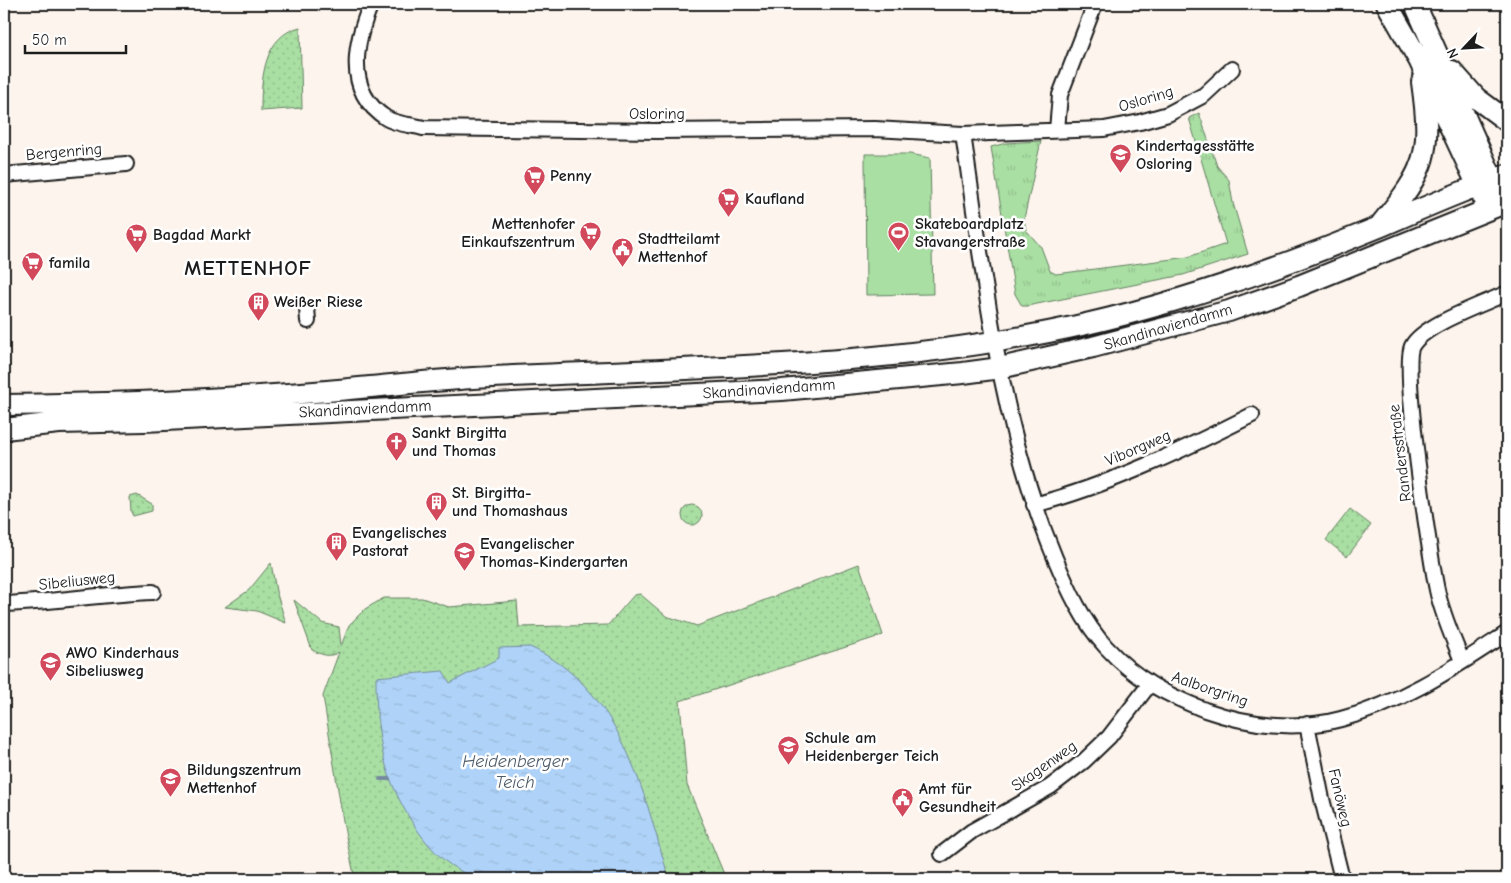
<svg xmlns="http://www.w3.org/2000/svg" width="1511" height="883" viewBox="0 0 1511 883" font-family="'Comic Neue',sans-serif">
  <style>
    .grass { fill: url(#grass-tufts); stroke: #627e60 }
    .park { fill: url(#park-dots); stroke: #627e60 }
    .pitch { fill: #a9dfa3; stroke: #627e60 }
    .water { fill: url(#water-ripples); stroke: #748aa0 }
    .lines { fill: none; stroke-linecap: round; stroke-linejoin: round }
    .stream { stroke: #748aa0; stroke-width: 4 }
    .street-casing { stroke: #1c1c1c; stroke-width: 18 }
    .secondary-casing { stroke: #1c1c1c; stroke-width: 24 }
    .street { stroke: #fff; stroke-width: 14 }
    .secondary { stroke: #fff; stroke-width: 20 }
    .labels { text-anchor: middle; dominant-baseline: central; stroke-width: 5; stroke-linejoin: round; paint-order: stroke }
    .street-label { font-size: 16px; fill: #1c1c1c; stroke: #fff }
    .poi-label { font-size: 16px; font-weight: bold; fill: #1c1c1c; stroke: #fff; text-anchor: start }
    .water-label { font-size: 18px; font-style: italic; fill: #4f5c69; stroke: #fff }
    .district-label { font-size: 21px; font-weight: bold; letter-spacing: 1px; fill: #1c1c1c; stroke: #fff }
  </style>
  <defs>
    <pattern id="grass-tufts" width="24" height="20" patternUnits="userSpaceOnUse" patternTransform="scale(1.25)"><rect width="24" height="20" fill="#a9dfa3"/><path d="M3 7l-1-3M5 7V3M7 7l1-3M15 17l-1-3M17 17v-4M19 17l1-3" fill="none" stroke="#91bf8c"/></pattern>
    <pattern id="park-dots" width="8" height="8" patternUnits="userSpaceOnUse" patternTransform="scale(1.25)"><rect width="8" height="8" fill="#a9dfa3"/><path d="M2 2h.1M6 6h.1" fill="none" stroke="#91bf8c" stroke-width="1.8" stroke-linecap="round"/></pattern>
    <pattern id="water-ripples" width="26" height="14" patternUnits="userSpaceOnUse" patternTransform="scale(1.25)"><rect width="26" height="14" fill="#afd3f8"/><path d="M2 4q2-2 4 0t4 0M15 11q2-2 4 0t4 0" fill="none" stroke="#96b5d4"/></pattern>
  </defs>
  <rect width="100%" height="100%" fill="#fdf5ed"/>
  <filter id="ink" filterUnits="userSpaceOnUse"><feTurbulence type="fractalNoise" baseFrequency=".02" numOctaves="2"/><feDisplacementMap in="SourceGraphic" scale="10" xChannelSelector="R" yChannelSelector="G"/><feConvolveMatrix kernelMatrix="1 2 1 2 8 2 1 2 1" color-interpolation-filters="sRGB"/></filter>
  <g filter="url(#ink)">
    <path class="grass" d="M 1199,113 L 1217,166 L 1229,180 L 1233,203 L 1248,254 L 1183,275 L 1027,306 L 1022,306 L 1015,294 L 991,147 L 1006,143 L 1041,141 L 1024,219 L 1026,230 L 1041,247 L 1050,271 L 1056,274 L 1188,257 L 1226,244 L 1189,118 Z"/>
    <path class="park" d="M 300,27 L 302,108 L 261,111 C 261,80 263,36 300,27 Z
      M 137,495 L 152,504 L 152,511 L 133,516 L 131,512 L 130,497 Z
      M682 515a10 10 0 1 1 20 0a10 10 0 1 1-20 0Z
      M 1350,509 L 1371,525 L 1347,557 L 1326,540 Z
      M 271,563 L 276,591 L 286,623 L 257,611 L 225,607 L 249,590 Z
      M 859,564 L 883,635 L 680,701 L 687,785 L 726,879 L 355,879 L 344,827 L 323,696 L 339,652 C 329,658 322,655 312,650 L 294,600 L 322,623 L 339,627 L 341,646 L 349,625 L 365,609 L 384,598 L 422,598 L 449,607 L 517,601 L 519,627 L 608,625 L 634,595 L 640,594 L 666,616 L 697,626 Z"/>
    <path class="pitch" d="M 865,154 L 910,154 L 930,158 L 933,294 L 866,295 Z"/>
    <path class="water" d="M 530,647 C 622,688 643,791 669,879 C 621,879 573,879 525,879 C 510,879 489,883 476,878 C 450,869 433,852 418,831 C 383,780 376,738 376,677 L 443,671 L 450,683 L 499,658 L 499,648 Z"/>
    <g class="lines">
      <path class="stream" d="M 380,779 L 389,779"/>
      <defs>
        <path id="street" d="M 371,4 C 355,42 344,91 386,118 C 395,124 412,125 423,128 L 657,131 L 875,129 L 963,134 L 1104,129 L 1140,122 L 1168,114 L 1204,95 L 1232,69
          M 1057,130 L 1060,95 L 1095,4
          M 963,134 C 984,276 999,424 1055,558 C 1068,589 1083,622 1106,647 C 1135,679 1167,695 1205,710 C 1248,725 1297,731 1341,719 C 1403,703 1455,667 1507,633
          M 4,175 L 126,164
          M 307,308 L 308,321
          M 1034,505 C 1110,485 1183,450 1252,415
          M 4,604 C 54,602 103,594 153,592
          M 1462,661 C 1453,638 1442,614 1437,590 C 1430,557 1401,366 1412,346 C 1424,324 1484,304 1507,293
          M 1307,724 L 1322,799 L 1342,879
          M 942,854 L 972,831 L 1050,787 L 1084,761 L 1109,737 L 1149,685"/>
        <path id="secondary" d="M 1387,4 L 1419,60 L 1483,197
          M 1415,4 L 1493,180 L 1496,192
          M 1452,71 L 1476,98 L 1507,121
          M 1381,224 C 1427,168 1432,154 1422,82
          M 4,405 C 111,404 220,400 327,391 C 376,387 424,381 473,378 C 678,367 885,370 1086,324 C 1186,301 1284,266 1379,227 C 1421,209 1463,190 1507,175
          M 4,429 L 59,423 L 144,421 L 782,390 L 963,373 L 1000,368 L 1093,347 L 1229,311 L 1299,286 L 1507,202"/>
      </defs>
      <use href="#street" class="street-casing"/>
      <use href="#secondary" class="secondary-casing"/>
      <use href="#street" class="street"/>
      <use href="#secondary" class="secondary"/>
    </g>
  </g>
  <defs>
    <symbol id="school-pin" viewBox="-11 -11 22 30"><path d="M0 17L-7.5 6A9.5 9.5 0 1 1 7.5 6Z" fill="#d1495b" stroke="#fff"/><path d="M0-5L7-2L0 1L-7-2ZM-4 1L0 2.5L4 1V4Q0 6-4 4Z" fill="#fff"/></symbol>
    <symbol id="supermarket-pin" viewBox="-11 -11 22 30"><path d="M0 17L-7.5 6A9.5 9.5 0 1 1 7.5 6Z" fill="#d1495b" stroke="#fff"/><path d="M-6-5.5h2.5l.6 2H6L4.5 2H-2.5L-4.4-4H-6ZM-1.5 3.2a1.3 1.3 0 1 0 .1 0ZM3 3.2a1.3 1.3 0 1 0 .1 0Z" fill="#fff"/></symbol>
    <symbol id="stadium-pin" viewBox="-11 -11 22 30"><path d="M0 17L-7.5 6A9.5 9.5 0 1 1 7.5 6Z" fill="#d1495b" stroke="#fff"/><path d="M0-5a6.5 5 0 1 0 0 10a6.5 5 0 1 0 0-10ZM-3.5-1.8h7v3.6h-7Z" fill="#fff"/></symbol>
    <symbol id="civic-pin" viewBox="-11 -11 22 30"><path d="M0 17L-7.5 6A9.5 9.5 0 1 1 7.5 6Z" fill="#d1495b" stroke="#fff"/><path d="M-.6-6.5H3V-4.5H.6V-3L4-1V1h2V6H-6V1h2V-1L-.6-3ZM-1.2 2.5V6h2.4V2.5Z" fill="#fff"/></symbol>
    <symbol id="building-pin" viewBox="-11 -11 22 30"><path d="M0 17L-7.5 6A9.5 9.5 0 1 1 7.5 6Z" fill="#d1495b" stroke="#fff"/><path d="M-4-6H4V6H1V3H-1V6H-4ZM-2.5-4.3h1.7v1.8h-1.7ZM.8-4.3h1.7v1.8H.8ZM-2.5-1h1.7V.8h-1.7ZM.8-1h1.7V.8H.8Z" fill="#fff"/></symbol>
    <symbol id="church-pin" viewBox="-11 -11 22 30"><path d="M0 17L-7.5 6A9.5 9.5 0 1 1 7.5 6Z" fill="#d1495b" stroke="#fff"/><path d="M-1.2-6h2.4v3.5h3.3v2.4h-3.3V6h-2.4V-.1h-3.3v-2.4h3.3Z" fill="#fff"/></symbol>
  </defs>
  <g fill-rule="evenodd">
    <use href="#school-pin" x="1108" y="142" width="25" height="34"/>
    <use href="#supermarket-pin" x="522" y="164" width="25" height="34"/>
    <use href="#supermarket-pin" x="716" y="186" width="25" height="34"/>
    <use href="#supermarket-pin" x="578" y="220" width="25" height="34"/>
    <use href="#stadium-pin" x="886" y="220" width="25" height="34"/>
    <use href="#supermarket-pin" x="124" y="222" width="25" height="34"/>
    <use href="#civic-pin" x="610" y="236" width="25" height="34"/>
    <use href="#supermarket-pin" x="20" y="250" width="25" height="34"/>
    <use href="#building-pin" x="246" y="290" width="25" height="34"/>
    <use href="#church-pin" x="384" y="430" width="25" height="34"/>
    <use href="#building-pin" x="424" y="490" width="25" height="34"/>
    <use href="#building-pin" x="324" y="530" width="25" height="34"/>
    <use href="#school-pin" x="452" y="540" width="25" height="34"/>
    <use href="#school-pin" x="38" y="650" width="25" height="34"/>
    <use href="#school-pin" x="776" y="734" width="25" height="34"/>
    <use href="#school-pin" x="158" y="766" width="25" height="34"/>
    <use href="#civic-pin" x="890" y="786" width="25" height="34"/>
  </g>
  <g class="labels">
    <g class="street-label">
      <text transform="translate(1146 99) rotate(-17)">Osloring</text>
      <text x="657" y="114">Osloring</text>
      <text transform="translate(64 152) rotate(-5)">Bergenring</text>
      <text transform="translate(1168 327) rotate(-16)">Skandinaviendamm</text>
      <text transform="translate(769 389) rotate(-4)">Skandinaviendamm</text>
      <text transform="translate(365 409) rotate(-3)">Skandinaviendamm</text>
      <text transform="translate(1138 448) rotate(-23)">Viborgweg</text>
      <text transform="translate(1400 453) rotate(-97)">Randersstraße</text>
      <text transform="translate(77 581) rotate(-6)">Sibeliusweg</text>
      <text transform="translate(1210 689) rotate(19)">Aalborgring</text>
      <text transform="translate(1044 766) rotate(-35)">Skagenweg</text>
      <text transform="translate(1340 798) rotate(77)">Fanöweg</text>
    </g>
    <g class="poi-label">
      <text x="1136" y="146">Kindertagesstätte<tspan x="1136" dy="18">Osloring</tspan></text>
      <text x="550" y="176">Penny</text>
      <text x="745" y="199">Kaufland</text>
      <text x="575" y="224" text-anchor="end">Mettenhofer<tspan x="575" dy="18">Einkaufszentrum</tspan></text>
      <text x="915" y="224">Skateboardplatz<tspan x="915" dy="18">Stavangerstraße</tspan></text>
      <text x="153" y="235">Bagdad Markt</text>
      <text x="638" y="239">Stadtteilamt<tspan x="638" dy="18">Mettenhof</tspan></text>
      <text x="49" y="263">famila</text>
      <text x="274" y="302">Weißer Riese</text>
      <text x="412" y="433">Sankt Birgitta<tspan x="412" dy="18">und Thomas</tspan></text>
      <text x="452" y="493">St. Birgitta-<tspan x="452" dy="18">und Thomashaus</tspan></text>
      <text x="352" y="533">Evangelisches<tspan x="352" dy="18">Pastorat</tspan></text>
      <text x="480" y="544">Evangelischer<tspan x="480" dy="18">Thomas-Kindergarten</tspan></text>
      <text x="66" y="653">AWO Kinderhaus<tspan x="66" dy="18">Sibeliusweg</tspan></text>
      <text x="805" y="738">Schule am<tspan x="805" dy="18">Heidenberger Teich</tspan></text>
      <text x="187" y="770">Bildungszentrum<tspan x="187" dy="18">Mettenhof</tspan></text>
      <text x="919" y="789">Amt für<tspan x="919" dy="18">Gesundheit</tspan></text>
    </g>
    <g class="water-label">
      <text x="515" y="761">Heidenberger<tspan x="515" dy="21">Teich</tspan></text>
    </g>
    <g class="district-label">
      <text x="248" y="268">METTENHOF</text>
    </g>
  </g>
  <rect width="1511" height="883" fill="none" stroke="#fff" stroke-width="20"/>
  <rect x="10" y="10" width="1491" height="863" fill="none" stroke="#1c1c1c" stroke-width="2" filter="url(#ink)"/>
  <g transform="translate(1464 48) rotate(245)" stroke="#ffffff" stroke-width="4" paint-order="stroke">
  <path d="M0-4L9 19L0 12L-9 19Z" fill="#1c1c1c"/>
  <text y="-8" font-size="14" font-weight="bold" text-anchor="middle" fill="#1c1c1c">N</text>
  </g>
  <path d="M25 45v8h101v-8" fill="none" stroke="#1c1c1c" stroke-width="2.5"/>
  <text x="32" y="45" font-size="15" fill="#1c1c1c" stroke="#ffffff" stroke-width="4" paint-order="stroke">50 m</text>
</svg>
